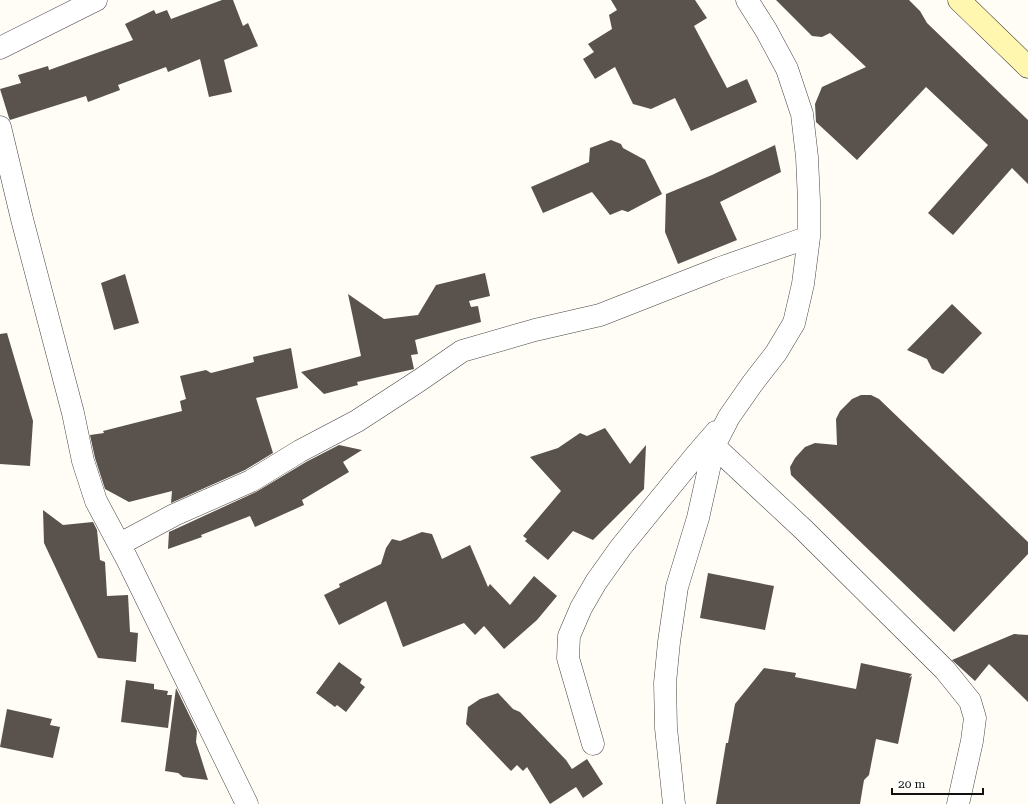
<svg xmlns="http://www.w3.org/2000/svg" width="1028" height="804" viewBox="0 0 1028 804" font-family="'Roboto Serif',serif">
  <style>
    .building { fill: #5a524d }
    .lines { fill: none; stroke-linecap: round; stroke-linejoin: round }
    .minor-casing { stroke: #444; stroke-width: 23 }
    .secondary-casing { stroke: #333; stroke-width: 23 }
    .minor { stroke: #fff; stroke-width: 22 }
    .secondary { stroke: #fff6b0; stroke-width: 22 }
  </style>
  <rect width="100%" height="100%" fill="#fffdf5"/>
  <path class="building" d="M 222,0 L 233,0 L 243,26 L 248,23 L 258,46 L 224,60 L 232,92 L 209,97 L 200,59 L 168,72 L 166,67 L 118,85 L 120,90 L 88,102 L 86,96 L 10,120 L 9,118 L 0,89 L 21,83 L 18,75 L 48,66 L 49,70 L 133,40 L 125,24 L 154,10 L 156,14 L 167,10 L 171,19 Z
    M 611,0 L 695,0 L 707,18 L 694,26 L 727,88 L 747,79 L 757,102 L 691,131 L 675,98 L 651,109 L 633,104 L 615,67 L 595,79 L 583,59 L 594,52 L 588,44 L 612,29 L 609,15 L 617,10 Z
    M 776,0 L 909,0 L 920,11 L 927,23 L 1028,120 L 1028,184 L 1012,168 L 953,235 L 928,213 L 988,145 L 926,87 L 857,160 L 816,122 L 815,104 L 822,87 L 866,67 L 830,33 L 822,37 L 812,36 Z
    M 611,140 L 621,144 L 623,148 L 645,160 L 662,194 L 628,212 L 622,210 L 610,215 L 592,192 L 543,213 L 531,187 L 589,162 L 590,148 Z
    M 775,145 L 781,172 L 720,202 L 737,240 L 678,264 L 665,232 L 666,194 L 712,175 Z
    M 485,273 L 490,296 L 469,301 L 471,307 L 478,306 L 481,322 L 415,340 L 418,354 L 411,355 L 414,369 L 357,382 L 358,385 L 324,394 L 301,372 L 361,356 L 348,294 L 384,319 L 418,315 L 436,285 Z
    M 125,274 L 139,323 L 114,330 L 101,283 Z
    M 952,304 L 982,333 L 943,374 L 932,369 L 927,359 L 907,350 Z
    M 7,333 L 33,421 L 30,466 L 0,464 L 0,334 Z
    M 291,348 L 298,388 L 256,398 L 273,453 L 245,470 L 171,503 L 172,491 L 129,502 L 105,489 L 95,458 L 90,435 L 104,433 L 103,431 L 182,411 L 180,401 L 186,399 L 180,376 L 206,370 L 211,373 L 254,362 L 253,357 Z
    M 861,395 L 871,395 L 879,399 L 1028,542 L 1028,554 L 954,632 L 791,475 L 790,467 L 795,458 L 805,447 L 815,443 L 837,445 L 836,419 L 840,411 L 852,399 Z
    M 605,428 L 630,464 L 646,445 L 644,489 L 593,540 L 573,531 L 548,560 L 525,541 L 527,539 L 523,536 L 561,491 L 530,457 L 558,448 L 580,433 L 587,436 Z
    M 339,445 L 362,450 L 343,462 L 349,472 L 302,500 L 304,505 L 255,527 L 250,516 L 201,535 L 202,537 L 168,549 L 169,532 L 256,492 L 306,462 Z
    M 43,510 L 63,525 L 93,522 L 97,530 L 100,560 L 105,562 L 107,596 L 128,595 L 130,632 L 138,633 L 136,662 L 98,658 L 44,543 Z
    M 422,532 L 432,534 L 442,559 L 470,545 L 488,587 L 490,584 L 510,605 L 534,576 L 557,596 L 537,620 L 504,649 L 484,626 L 475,635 L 464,623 L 403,647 L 386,601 L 339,625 L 324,595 L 340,587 L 339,584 L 381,564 L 386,548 L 392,539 L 400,541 Z
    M 708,573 L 774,586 L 765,630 L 700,618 Z
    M 1014,634 L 1028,635 L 1028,702 L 989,664 L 975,681 L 952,660 Z
    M 339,662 L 362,679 L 360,683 L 365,687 L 346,712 L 337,705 L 335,707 L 316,693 Z
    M 861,663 L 912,674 L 909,678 L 912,676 L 898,744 L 876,739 L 869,775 L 864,780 L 860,804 L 716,804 L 726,743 L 728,743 L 735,704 L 764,668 L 796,673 L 795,677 L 856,689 Z
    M 126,680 L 154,684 L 154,689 L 168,691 L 167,695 L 172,695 L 168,728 L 121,722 Z
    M 176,688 L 197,731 L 196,742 L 208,780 L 183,777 L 178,773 L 165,771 Z
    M 498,693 L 513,709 L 520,712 L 566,760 L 572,769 L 587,759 L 603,784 L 583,798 L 576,787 L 550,804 L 527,767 L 523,771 L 517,765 L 511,771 L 466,724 L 468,707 L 480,699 Z
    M 7,709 L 52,719 L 50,725 L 60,727 L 53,758 L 0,747 Z"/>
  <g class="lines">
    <defs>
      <path id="minor" d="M 0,48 L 96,0
        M 0,127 L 22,219 L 73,413 L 83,461 L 96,501 L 127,559 L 247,804
        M 714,446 L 804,530 L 945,670 L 970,701 L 975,718 L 972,741 L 958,804
        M 120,544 L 174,515 L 251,481 L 300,451 L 357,421 L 420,380 L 462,351 L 535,330 L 600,315 L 720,268 L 809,237
        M 593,744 L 568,658 L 569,636 L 581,608 L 596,582 L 621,547 L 696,455 L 716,432
        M 674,804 L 666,728 L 665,683 L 669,642 L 677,587 L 698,518 L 714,446 L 729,417 L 752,384 L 776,353 L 794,323 L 803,284 L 809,237 L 809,201 L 807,157 L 802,114 L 787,69 L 766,30 L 747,0"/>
      <path id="secondary" d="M 959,0 L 1028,67"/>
    </defs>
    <use href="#minor" class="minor-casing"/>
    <use href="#secondary" class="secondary-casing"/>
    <use href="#minor" class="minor"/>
    <use href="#secondary" class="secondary"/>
  </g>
  <path d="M892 788v6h91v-6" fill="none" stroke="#111111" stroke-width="2"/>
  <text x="898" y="788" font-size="12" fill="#111111" stroke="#ffffff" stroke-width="3" paint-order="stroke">20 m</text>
</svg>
